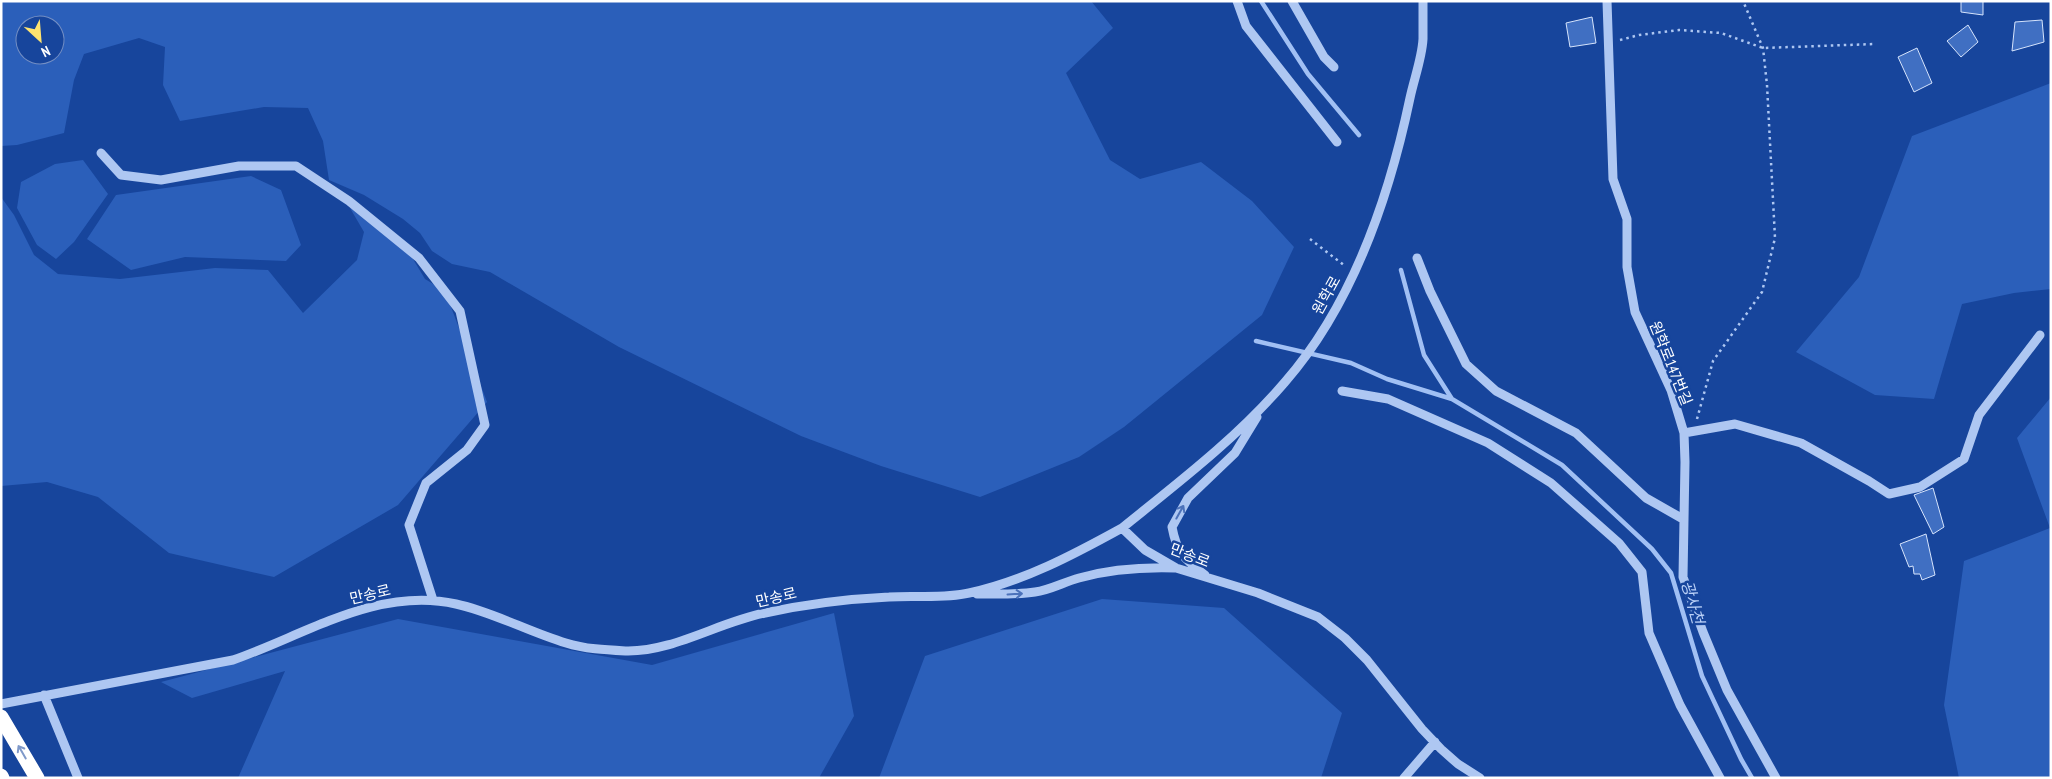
<svg xmlns="http://www.w3.org/2000/svg" width="2052" height="779" viewBox="0 0 2052 779" font-family="'PT Sans Narrow','Noto Sans KR',sans-serif">
  <style>
    .green { fill: #2b5fba; fill-rule: evenodd }
    .lines { fill: none; stroke-linecap: round; stroke-linejoin: round }
    .stream { stroke: #a1c0f4; stroke-width: 4.5 }
    .building { fill: #406fc2; stroke: #d6e4fc }
    .path { stroke: #aec7f2; stroke-width: 2.5; stroke-dasharray: 2.5 4; stroke-linecap: butt }
    .minor { stroke: #aec7f2; stroke-width: 9 }
    .highway { stroke: #fff; stroke-width: 15 }
    .oneway { stroke: #4c72ba }
    .oneway2 { stroke: #7f99c9 }
    .labels { text-anchor: middle; dominant-baseline: central; stroke-width: 5; stroke-linejoin: round; paint-order: stroke }
    .street-label { font-size: 15px; fill: #fff; stroke: #17459c }
    .water-label { font-size: 16px; font-style: italic; fill: #bbd1f8; stroke: #17459c }
  </style>
  <rect width="100%" height="100%" fill="#17459c"/>
  <path class="green" d="M 1,1 L 1091,1 L 1113,28 L 1066,73 L 1110,160 L 1140,179 L 1201,162 L 1252,201 L 1294,247 L 1262,315 L 1124,427 L 1079,457 L 980,497 L 881,466 L 801,436 L 619,347 L 490,272 L 452,264 L 432,251 L 420,233 L 403,219 L 364,195 L 329,180 L 323,141 L 308,108 L 264,107 L 180,121 L 163,85 L 165,47 L 139,38 L 84,54 L 74,80 L 64,133 L 17,145 L 1,146 ZM 25,25 L 55,25 L 55,55 L 25,55 Z
    M 2051,83 L 2051,289 L 2014,293 L 1962,304 L 1934,399 L 1875,395 L 1796,352 L 1859,277 L 1912,136 Z
    M 83,160 L 108,194 L 74,242 L 56,259 L 37,245 L 17,208 L 21,182 L 55,164 Z
    M 251,176 L 281,190 L 301,245 L 286,261 L 185,257 L 131,270 L 87,239 L 116,195 Z
    M 1,197 L 14,215 L 34,255 L 58,274 L 120,279 L 215,268 L 268,270 L 303,313 L 357,260 L 364,232 L 350,208 L 373,218 L 410,254 L 425,279 L 445,291 L 487,402 L 398,505 L 274,577 L 169,553 L 98,497 L 47,482 L 1,486 Z
    M 2051,397 L 2051,778 L 1959,778 L 1944,705 L 1964,561 L 2050,528 L 2017,438 Z
    M 1102,599 L 1224,608 L 1342,713 L 1321,778 L 879,778 L 925,656 Z
    M 834,613 L 854,716 L 819,778 L 238,778 L 285,671 L 192,698 L 161,682 L 398,619 L 652,665 Z"/>
  <g class="lines">
    <path class="stream" d="M 1261,1 L 1308,74 L 1359,135
      M 1401,270 L 1424,355 L 1452,399 L 1562,465 L 1652,549 L 1671,573 L 1702,676 L 1741,759 L 1752,778
      M 1256,341 L 1351,363 L 1387,379 L 1452,399"/>
  </g>
  <path class="building" d="M 1961,1 L 1983,1 L 1983,15 L 1961,12 Z
    M 1592,17 L 1596,43 L 1570,47 L 1566,23 Z
    M 2042,20 L 2044,42 L 2012,51 L 2015,22 Z
    M 1968,25 L 1978,42 L 1961,57 L 1947,41 Z
    M 1917,48 L 1932,83 L 1914,92 L 1898,57 Z
    M 1933,488 L 1944,527 L 1933,534 L 1914,495 Z
    M 1926,534 L 1935,575 L 1922,580 L 1920,574 L 1914,574 L 1913,566 L 1909,567 L 1900,544 Z"/>
  <g class="lines">
    <path class="path" d="M 1620,40 L 1639,35 L 1679,30 L 1721,33 L 1763,48 L 1875,44
      M 1310,239 L 1345,266
      M 1697,419 L 1713,361 L 1762,292 L 1775,238 L 1767,85 L 1763,48 L 1743,1"/>
    <path class="minor" d="M 1237,1 L 1246,26 L 1337,142
      M 1292,1 L 1324,57 L 1334,67
      M 1607,1 L 1613,179 L 1627,219 L 1627,267 L 1635,312 L 1671,390 L 1684,433 L 1685,462 L 1683,577 L 1703,632 L 1727,690 L 1776,778
      M 101,153 L 121,175 L 161,180 L 239,166 L 296,166 L 349,201 L 419,258 L 460,311 L 485,425 L 467,450 L 426,483 L 409,525 L 433,600
      M 1417,258 L 1430,291 L 1466,364 L 1496,391 L 1576,433 L 1646,498 L 1683,519
      M 1342,391 L 1388,399 L 1488,443 L 1551,483 L 1619,543 L 1642,572 L 1649,633 L 1680,705 L 1720,778
      M 1684,433 L 1735,424 L 1801,443 L 1869,481 L 1889,494 L 1920,487 L 1964,459 L 1979,415 L 2040,335
      M 1122,528 C 1179,482 1237,438 1285,382 C 1353,304 1389,198 1410,98 C 1414,79 1422,58 1423,39 C 1423,27 1423,14 1423,1
      M 1205,575 C 1185,559 1177,554 1172,527 L 1188,498 L 1235,453 L 1257,417
      M 977,594 C 996,594 1016,595 1035,592 C 1050,590 1064,582 1079,578 C 1111,569 1142,567 1175,568
      M 44,695 L 78,778
      M 1,704 L 233,660 C 305,635 378,586 456,604 C 493,612 529,632 566,643 C 585,649 606,650 626,651 C 673,652 719,622 765,613 C 806,604 847,599 889,597 C 915,595 943,599 969,593 C 1024,581 1073,555 1122,528 L 1145,550 L 1176,568 L 1258,593 L 1318,617 L 1345,638 L 1367,660 L 1422,729 L 1441,749 L 1458,764 L 1480,778
      M 1404,778 L 1435,742"/>
    <path class="highway" d="M 1,717 L 37,778
      M 1,776 L 2,778"/>
  </g>
  <defs><path id="oneway-shaft" d="M-6 0H5M1.5-3L5.5 0L1.5 3" fill="none" stroke-width="1.6" stroke-linecap="round" stroke-linejoin="round" transform="scale(1.25)"/></defs>
  <g class="oneway">
    <use href="#oneway-shaft" transform="translate(1180 512) rotate(-61)"/>
    <use href="#oneway-shaft" transform="translate(1015 594) rotate(-3)"/>
  </g>
  <use class="oneway2" href="#oneway-shaft" transform="translate(22 752) rotate(-120)"/>
  <g class="labels">
    <g class="street-label">
      <text transform="translate(1326 295) rotate(-61)">원학로</text>
      <text transform="translate(1671 363) rotate(68)">원학로147번길</text>
      <text transform="translate(1190 555) rotate(21)">만송로</text>
      <text transform="translate(370 594) rotate(-13)">만송로</text>
      <text transform="translate(776 597) rotate(-13)">만송로</text>
    </g>
    <g class="water-label">
      <text transform="translate(1693 602) rotate(74)">광사천</text>
    </g>
  </g>
  <rect width="2052" height="779" fill="none" stroke="#ffffff" stroke-width="5"/>
  <g transform="translate(40 40) rotate(154)"><circle r="24" fill="#17459c" stroke="#748fc4"/>
  <path d="M0-4L9 19L0 12L-9 19Z" fill="#ffe36f"/>
  <text y="-8" font-size="14" font-weight="bold" text-anchor="middle" fill="#ffffff">N</text>
  </g>
</svg>
